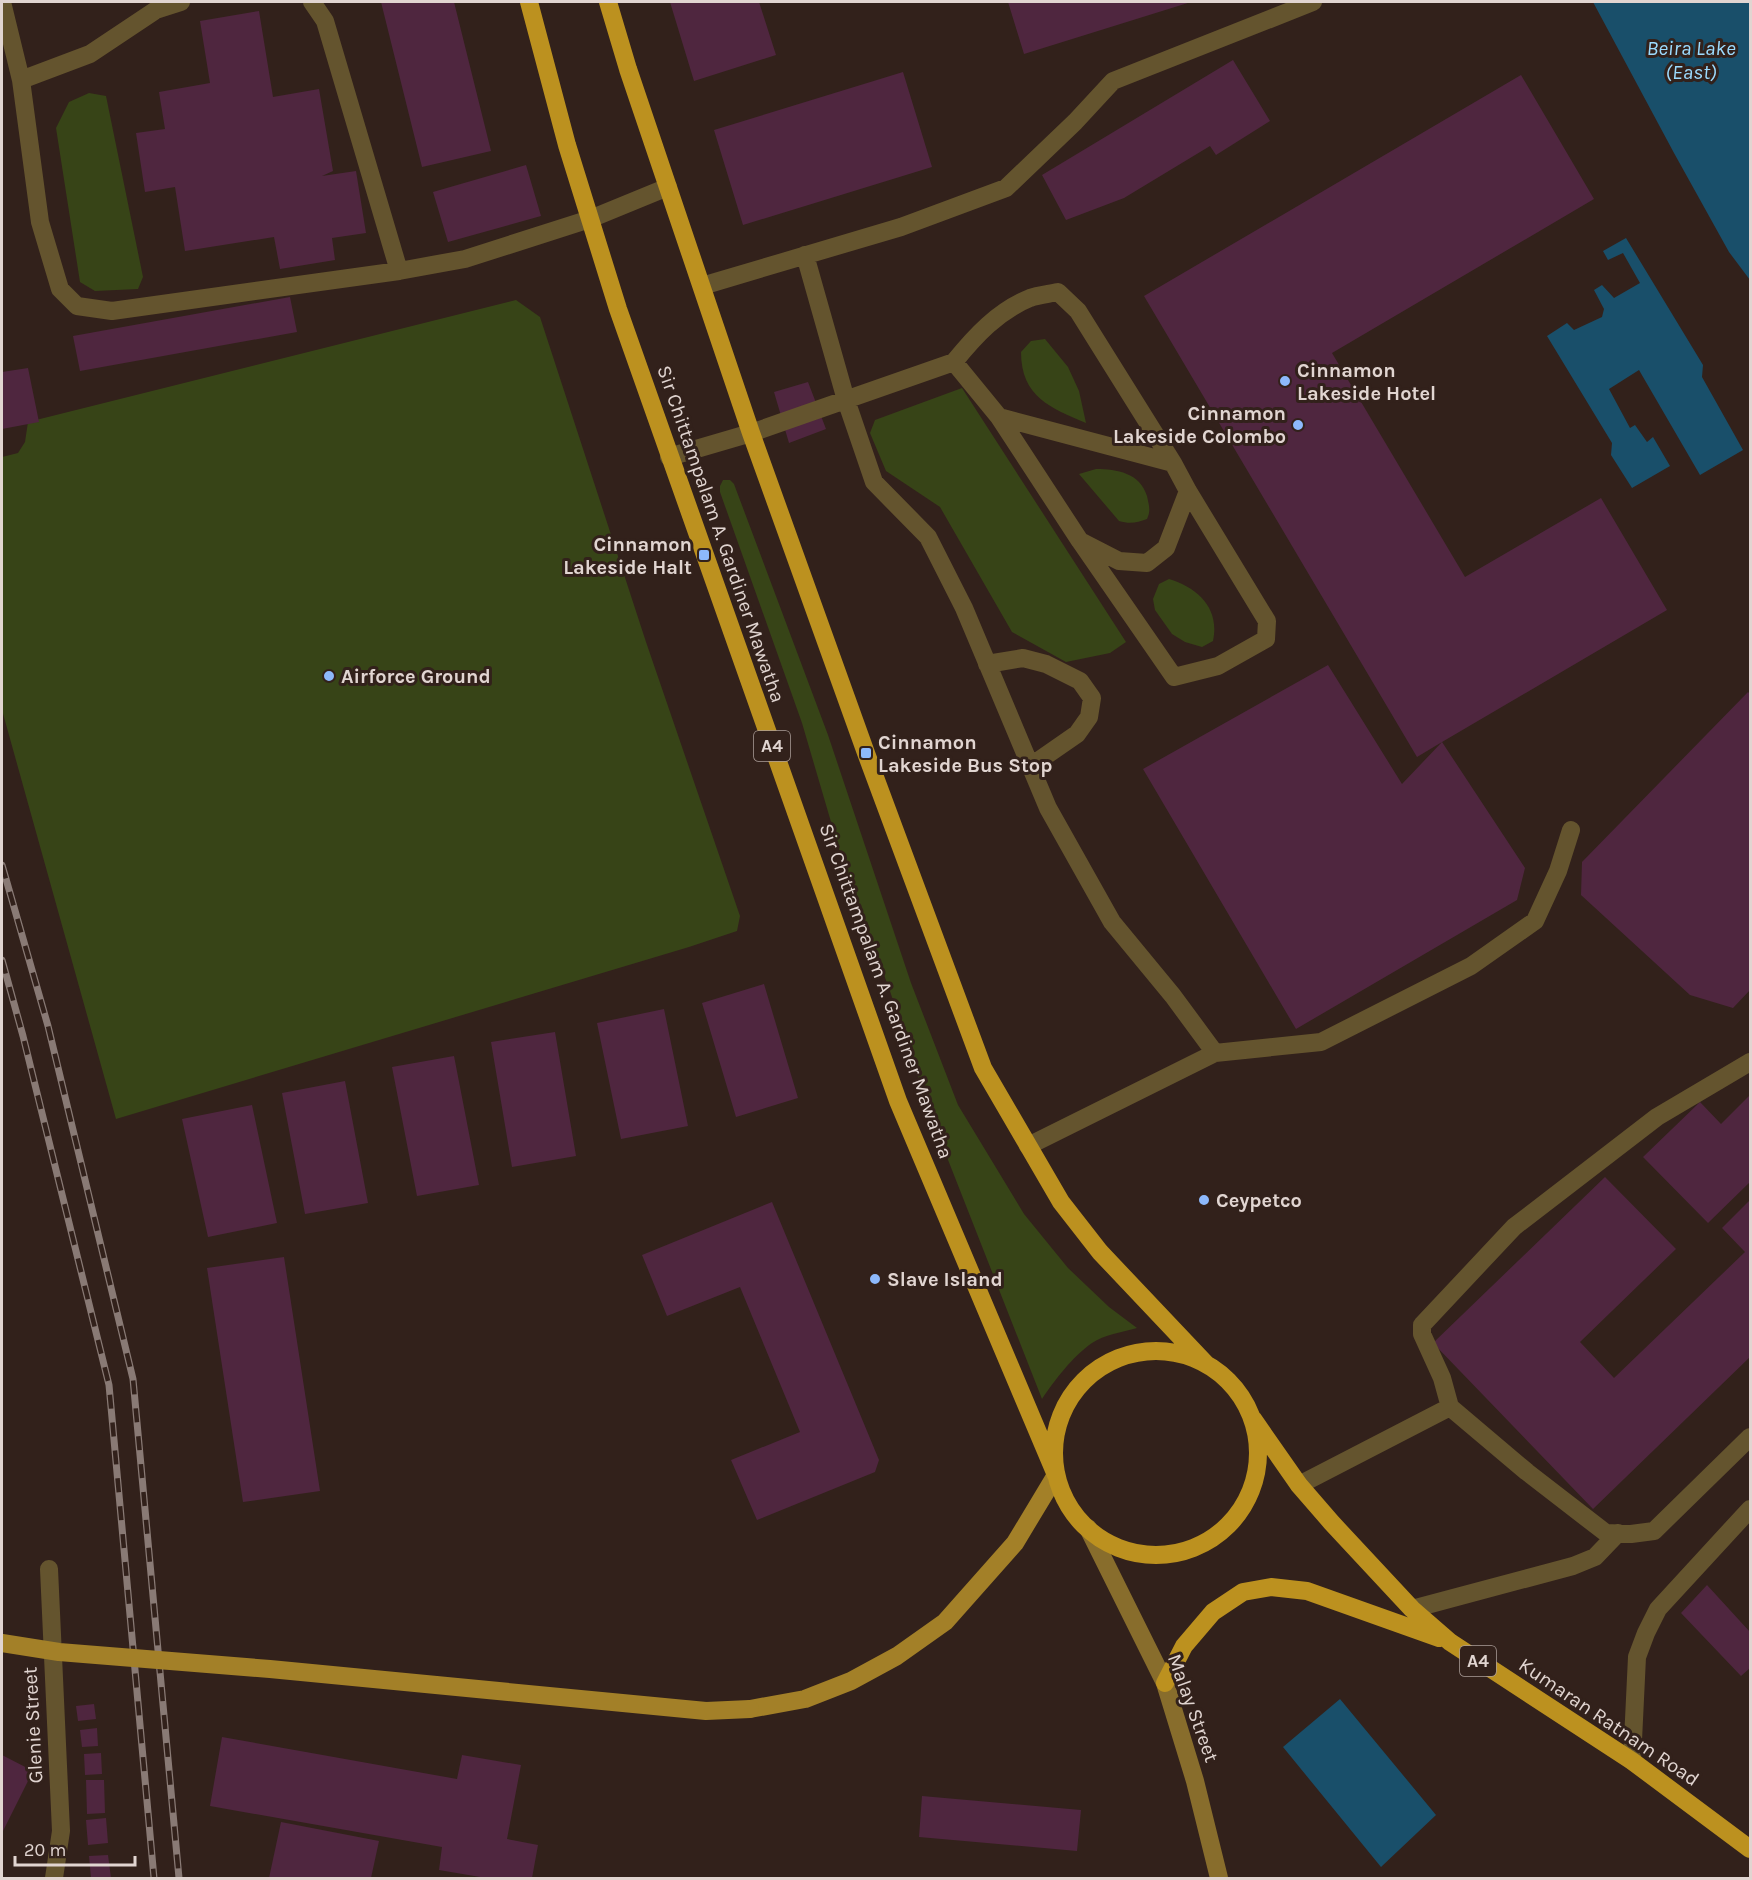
<svg xmlns="http://www.w3.org/2000/svg" width="1752" height="1880" viewBox="0 0 1752 1880" font-family="Karla,sans-serif">
  <style>
    .green { fill: #374417 }
    .water { fill: #194f6a }
    .building { fill: #4f263f }
    .lines { fill: none; stroke-linecap: round; stroke-linejoin: round }
    .lane { stroke: #64542e; stroke-width: 18 }
    .street { stroke: #64542e; stroke-width: 18 }
    .secondary { stroke: #886d2c; stroke-width: 18 }
    .primary { stroke: #a38028; stroke-width: 18 }
    .highway { stroke: #bc911f; stroke-width: 18 }
    .rail-casing { stroke: #897a75; stroke-width: 7 }
    .rail { stroke: #32211b; stroke-width: 4.5; stroke-dasharray: 14; stroke-linecap: butt }
    .primary-bridge { stroke: #a38028; stroke-width: 18 }
    .poi-dot { fill: #8db9fc; stroke: #32211b; stroke-width: 2 }
    .labels { text-anchor: middle; dominant-baseline: central; stroke-width: 6; stroke-linejoin: round; paint-order: stroke }
    .shield { fill: #32211b; stroke: #ac9f9a; stroke-width: 1.5 }
    .shield-label { font-size: 18px; font-weight: bold; fill: #e1d5d1 }
    .poi-label { font-size: 20px; font-weight: bold; fill: #e1d5d1; stroke: #32211b; text-anchor: start }
    .street-label { font-size: 20px; fill: #e1d5d1; stroke: #32211b }
    .water-label { font-size: 21px; font-style: italic; fill: #9cdbfe; stroke: #32211b }
  </style>
  <rect width="100%" height="100%" fill="#32211b"/>
  <path class="green" d="M 89,93 L 106,96 L 143,277 L 138,289 L 95,291 L 80,282 L 56,128 L 69,102 Z
    M 516,300 L 540,317 L 646,642 L 740,916 L 737,931 L 689,947 L 116,1119 L 2,710 L 2,457 L 18,453 L 25,442 L 28,422 Z
    M 1045,339 L 1068,367 L 1079,391 L 1086,423 C 1051,408 1021,397 1021,352 L 1031,341 Z
    M 962,388 L 1126,642 L 1110,653 L 1066,662 L 1012,632 L 940,507 L 886,471 L 870,433 L 875,420 Z
    M 1096,469 C 1117,469 1140,473 1147,496 C 1149,506 1151,510 1147,519 C 1137,523 1129,524 1119,521 L 1079,474 Z
    M 723,480 L 730,480 L 734,484 L 828,735 L 911,983 L 958,1105 L 1024,1214 L 1068,1268 L 1109,1307 L 1137,1328 C 1122,1332 1104,1335 1092,1343 C 1073,1356 1054,1381 1042,1399 L 930,1114 L 890,991 L 846,873 L 802,723 L 720,492 L 720,486 Z
    M 1169,579 C 1198,588 1220,608 1213,641 L 1202,647 L 1185,642 L 1172,634 L 1155,610 L 1153,599 L 1159,584 Z"/>
  <path class="water" d="M 1593,2 L 1750,2 L 1750,280 L 1729,252 L 1674,153 Z
    M 1626,238 L 1703,365 L 1702,377 L 1743,450 L 1700,475 L 1639,370 L 1609,389 L 1630,428 L 1635,425 L 1647,442 L 1653,437 L 1670,466 L 1632,488 L 1611,455 L 1612,443 L 1547,336 L 1567,323 L 1574,330 L 1602,317 L 1604,309 L 1594,290 L 1602,285 L 1614,298 L 1640,283 L 1623,253 L 1608,260 L 1603,251 Z
    M 1340,1699 L 1436,1815 L 1381,1867 L 1283,1747 Z"/>
  <path class="building" d="M 381,2 L 454,2 L 491,151 L 422,167 Z
    M 670,2 L 759,2 L 776,55 L 694,81 Z
    M 1008,2 L 1191,2 L 1024,54 Z
    M 259,11 L 273,97 L 319,89 L 333,171 L 322,176 L 356,171 L 366,233 L 332,238 L 335,260 L 280,269 L 274,237 L 185,251 L 175,187 L 145,192 L 136,133 L 165,129 L 159,92 L 210,83 L 200,21 Z
    M 1233,60 L 1270,121 L 1216,155 L 1210,146 L 1124,198 L 1066,220 L 1042,175 Z
    M 903,72 L 932,167 L 743,225 L 714,130 Z
    M 1521,75 L 1594,199 L 1332,353 L 1465,577 L 1601,498 L 1667,610 L 1442,742 L 1525,868 L 1517,900 L 1296,1029 L 1143,769 L 1328,665 L 1402,784 L 1442,742 L 1417,757 L 1144,296 Z
    M 526,165 L 541,216 L 448,242 L 433,192 Z
    M 290,297 L 297,332 L 80,371 L 73,336 Z
    M 28,368 L 39,422 L 2,429 L 2,372 Z
    M 808,382 L 826,429 L 789,443 L 774,392 Z
    M 1748,692 L 1750,694 L 1750,990 L 1733,1008 L 1690,995 L 1581,895 L 1582,862 Z
    M 764,984 L 798,1098 L 736,1117 L 702,1003 Z
    M 664,1009 L 688,1126 L 621,1139 L 597,1023 Z
    M 555,1032 L 576,1156 L 512,1167 L 491,1042 Z
    M 454,1056 L 479,1185 L 417,1196 L 392,1067 Z
    M 345,1081 L 368,1203 L 305,1214 L 282,1093 Z
    M 1750,1095 L 1750,1182 L 1708,1223 L 1643,1157 L 1700,1102 L 1721,1124 Z
    M 252,1105 L 277,1223 L 208,1237 L 182,1119 Z
    M 1605,1177 L 1676,1249 L 1580,1342 L 1614,1378 L 1745,1252 L 1722,1228 L 1750,1200 L 1750,1357 L 1593,1509 L 1433,1343 Z
    M 772,1202 L 879,1460 L 875,1472 L 757,1520 L 731,1460 L 800,1432 L 740,1287 L 667,1316 L 642,1255 Z
    M 284,1257 L 320,1491 L 243,1502 L 207,1268 Z
    M 1707,1585 L 1750,1632 L 1750,1668 L 1741,1676 L 1681,1613 Z
    M 94,1704 L 96,1719 L 78,1721 L 76,1706 Z
    M 97,1728 L 98,1746 L 82,1747 L 80,1730 Z
    M 222,1737 L 457,1779 L 462,1755 L 521,1765 L 507,1839 L 538,1845 L 532,1878 L 486,1878 L 439,1870 L 442,1847 L 210,1806 Z
    M 101,1753 L 102,1774 L 85,1775 L 84,1754 Z
    M 2,1755 L 33,1771 L 2,1833 Z
    M 86,1780 L 104,1780 L 105,1813 L 87,1814 Z
    M 922,1796 L 1081,1810 L 1077,1851 L 919,1837 Z
    M 106,1818 L 108,1843 L 88,1845 L 86,1820 Z
    M 281,1822 L 379,1841 L 371,1878 L 269,1878 Z
    M 108,1855 L 111,1878 L 91,1878 L 89,1856 Z"/>
  <g class="lines">
    <path class="lane" d="M 2,2 L 21,80 L 40,222 L 60,289 L 77,306 L 112,311 L 399,271 L 465,259 L 590,219 L 668,187
      M 312,2 L 325,21 L 399,271
      M 21,80 L 90,54 L 156,10 L 181,2
      M 805,255 L 846,400 L 874,482 L 928,537 L 964,608 L 1048,808 L 1112,922 L 1173,996 L 1215,1053
      M 702,286 L 901,227 L 1006,188 L 1075,122 L 1113,81 L 1313,2
      M 999,417 L 1173,463
      M 669,457 L 751,433 L 954,362 C 975,336 998,311 1030,298 C 1038,295 1049,294 1058,292 L 1078,311 L 1173,463 L 1188,491 L 1267,621 L 1266,639 L 1218,666 L 1174,677 L 1080,541 L 999,417 L 954,362
      M 1082,542 L 1119,561 L 1147,563 L 1166,548 L 1188,491
      M 987,664 L 1023,658 L 1046,664 L 1080,681 L 1092,698 L 1089,717 L 1077,734 L 1031,766
      M 1750,1062 L 1657,1117 L 1514,1227 L 1422,1325 L 1422,1334 L 1442,1378 L 1450,1407 L 1527,1472 L 1606,1533 L 1631,1534 L 1654,1531 L 1750,1437
      M 1028,1146 L 1215,1053 L 1321,1042 L 1471,966 L 1535,921 L 1558,871 L 1571,830
      M 1299,1485 L 1450,1407
      M 1412,1609 L 1573,1566 L 1595,1557 L 1618,1533
      M 1632,1761 L 1637,1657 L 1646,1633 L 1658,1609 L 1750,1509"/>
    <path class="street" d="M 49,1569 L 61,1831 L 54,1878"/>
    <path class="secondary" d="M 1088,1528 L 1165,1683 L 1195,1781 L 1219,1878"/>
    <path class="primary" d="M 750,1709 L 805,1699 L 851,1681 L 897,1656 L 945,1622 L 1015,1543 L 1056,1475"/>
    <path class="highway" d="M 529,2 L 567,145 L 618,309 L 898,1101 L 1056,1475
      M 608,2 L 628,69 L 751,433 L 866,753 L 983,1068 L 1061,1202 L 1100,1252 L 1206,1364
      M1054 1453a102 102 0 1 1 204 0a102 102 0 1 1-204 0Z
      M 1253,1419 L 1299,1485 L 1331,1522 L 1412,1609 L 1450,1642 L 1632,1761 L 1750,1849
      M 1165,1683 L 1184,1646 L 1213,1612 L 1243,1592 L 1271,1587 L 1307,1591 L 1439,1638"/>
    <defs>
      <path id="rail" d="M 2,865 L 48,1026 L 133,1379 L 179,1878
        M 2,960 L 23,1036 L 109,1385 L 154,1878"/>
    </defs>
    <use href="#rail" class="rail-casing"/>
    <use href="#rail" class="rail"/>
    <path class="primary-bridge" d="M 2,1643 L 59,1652 L 270,1669 L 706,1711 L 750,1709"/>
  </g>
  <g class="poi-dot">
    <circle cx="1285" cy="381" r="6"/>
    <circle cx="1298" cy="425" r="6"/>
    <rect x="698" y="549" width="12" height="12" rx="3"/>
    <circle cx="329" cy="676" r="6"/>
    <rect x="860" y="747" width="12" height="12" rx="3"/>
    <circle cx="1204" cy="1200" r="6"/>
    <circle cx="875" cy="1279" r="6"/>
  </g>
  <g class="labels">
    <g class="shield">
      <rect x="754" y="731" width="36" height="30" rx="4.5"/>
      <rect x="1460" y="1646" width="36" height="30" rx="4.5"/>
    </g>
    <g class="shield-label">
      <text x="772" y="746">A4</text>
      <text x="1478" y="1661">A4</text>
    </g>
    <g class="poi-label">
      <text x="1297" y="370">Cinnamon<tspan x="1297" dy="23">Lakeside Hotel</tspan></text>
      <text x="1286" y="413" text-anchor="end">Cinnamon<tspan x="1286" dy="23">Lakeside Colombo</tspan></text>
      <text x="692" y="544" text-anchor="end">Cinnamon<tspan x="692" dy="23">Lakeside Halt</tspan></text>
      <text x="341" y="676">Airforce Ground</text>
      <text x="878" y="742">Cinnamon<tspan x="878" dy="23">Lakeside Bus Stop</tspan></text>
      <text x="1216" y="1200">Ceypetco</text>
      <text x="887" y="1279">Slave Island</text>
    </g>
    <g class="street-label">
      <text transform="translate(721 534) rotate(71)">Sir Chittampalam A. Gardiner Mawatha</text>
      <text transform="translate(886 991) rotate(70)">Sir Chittampalam A. Gardiner Mawatha</text>
      <text transform="translate(1193 1708) rotate(70)">Malay Street</text>
      <text transform="translate(1609 1722) rotate(34)">Kumaran Ratnam Road</text>
      <text transform="translate(33 1725) rotate(-93)">Glenie Street</text>
    </g>
    <g class="water-label">
      <text x="1691" y="48">Beira Lake<tspan x="1691" dy="24">(East)</tspan></text>
    </g>
  </g>
  <rect width="1752" height="1880" fill="none" stroke="#e1d5d1" stroke-width="6"/>
  <path d="M15 1856v9h120v-9" fill="none" stroke="#e1d5d1" stroke-width="3"/>
  <text x="24" y="1856" font-size="18" fill="#e1d5d1" stroke="#32211b" stroke-width="4.5" paint-order="stroke">20 m</text>
</svg>
